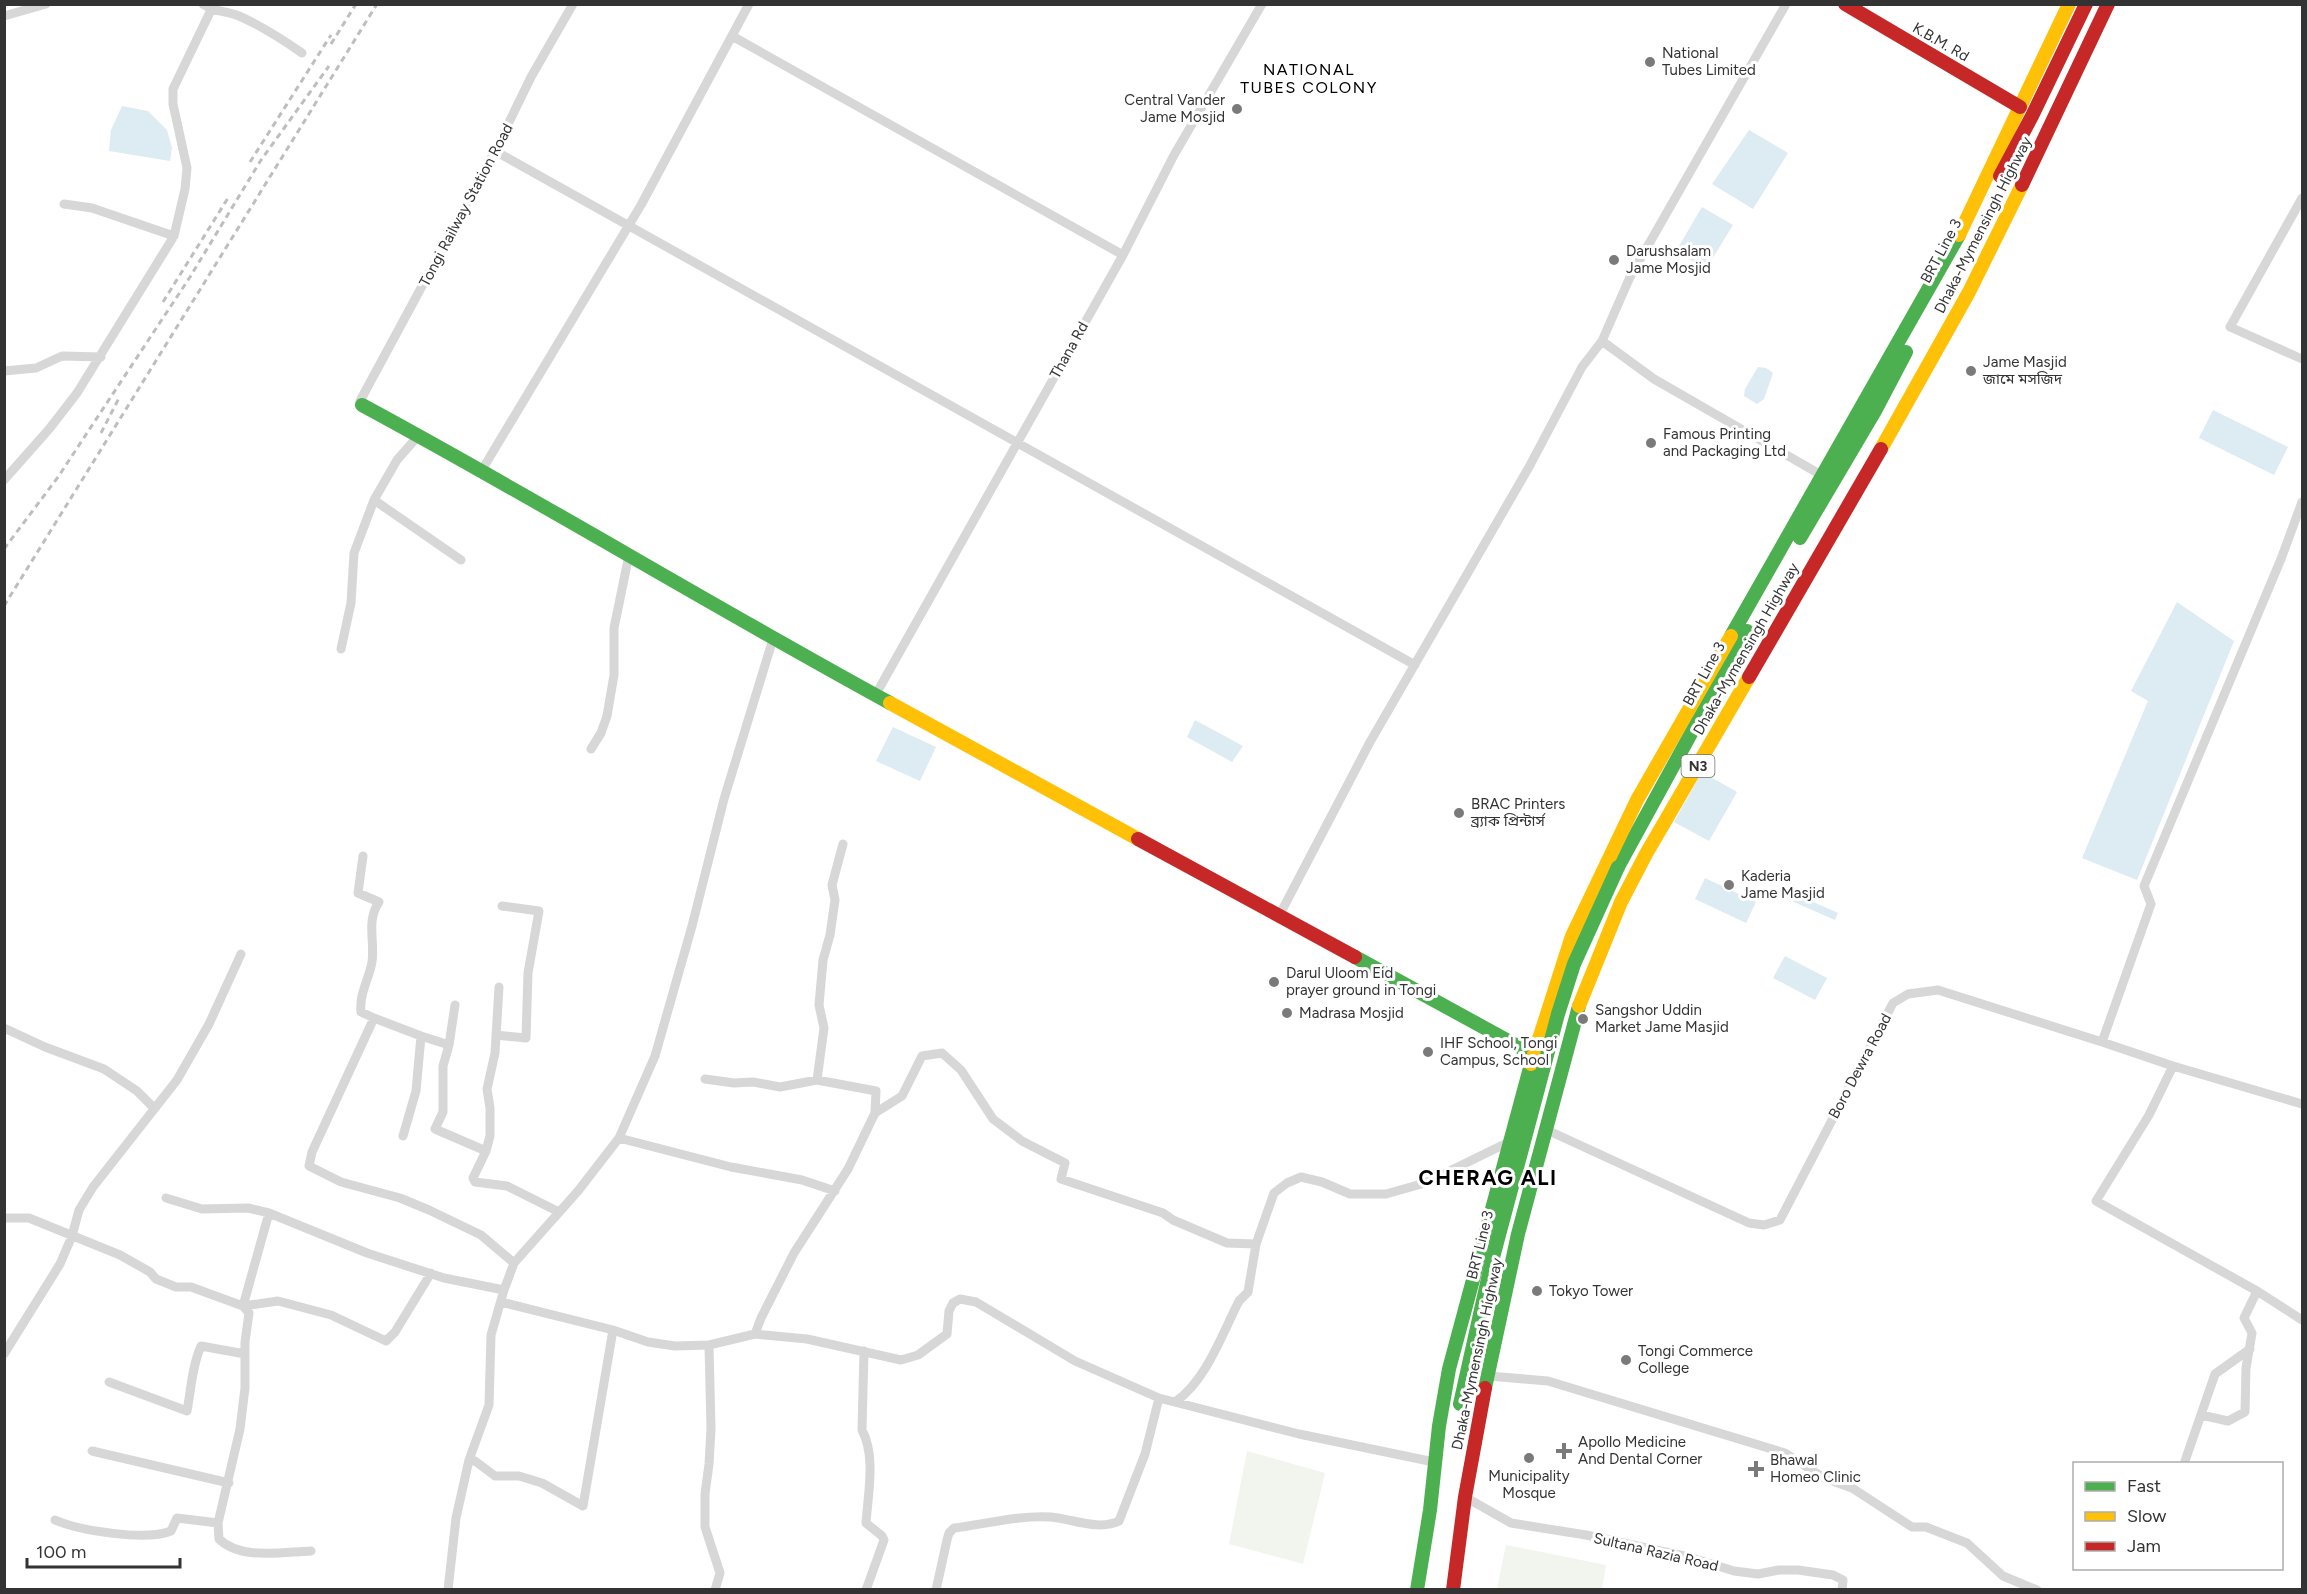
<svg xmlns="http://www.w3.org/2000/svg" width="2307" height="1594" viewBox="0 0 2307 1594" font-family="Figtree,'Noto Sans Bengali',sans-serif">
  <style>
    .green { fill: #f1f5ed }
    .water { fill: #ddebf3 }
    .lines { fill: none; stroke-linecap: round; stroke-linejoin: round }
    .street { stroke: #d7d7d7; stroke-width: 9 }
    .fast { stroke: #4caf50; stroke-width: 14 }
    .slow { stroke: #ffc107; stroke-width: 14 }
    .jam { stroke: #c62828; stroke-width: 14 }
    .rail { stroke: #bebebe; stroke-width: 3; stroke-dasharray: 6 4.5; stroke-linecap: butt }
    .fast-bridge { stroke: #4caf50; stroke-width: 14 }
    .poi-dot { fill: #7a7a7a; stroke: #fff; stroke-width: 2 }
    .labels { text-anchor: middle; dominant-baseline: central; stroke-width: 6; stroke-linejoin: round; paint-order: stroke }
    .shield { fill: #fff; stroke: #707070; stroke-width: 1.5 }
    .shield-label { font-size: 14px; font-weight: bold; fill: #333 }
    .street-label { font-size: 15px; fill: #333; stroke: #fff }
    .poi-label { font-size: 15px; fill: #333; stroke: #fff; text-anchor: start }
    .neighbourhood-label { font-size: 16px; letter-spacing: 1.5px; fill: #000; stroke: #fff }
    .district-label { font-size: 21px; font-weight: bold; letter-spacing: 1.5px; fill: #000; stroke: #fff }
  </style>
  <rect width="100%" height="100%" fill="#fff"/>
  <path class="green" d="M 1247,1451 L 1325,1473 L 1303,1564 L 1229,1544 Z
    M 1506,1545 L 1606,1565 L 1602,1589 L 1497,1589 Z"/>
  <path class="water" d="M 122,106 L 148,111 L 167,130 L 172,148 L 170,161 L 109,151 L 111,130 Z
    M 1749,130 L 1788,153 L 1753,209 L 1712,184 Z
    M 1702,207 L 1733,225 L 1706,269 L 1676,251 Z
    M 1758,367 L 1766,368 L 1773,373 L 1764,399 L 1757,404 L 1744,396 L 1745,389 Z
    M 2213,410 L 2288,447 L 2274,475 L 2199,438 Z
    M 2177,602 L 2234,641 L 2137,880 L 2082,858 L 2148,701 L 2131,691 Z
    M 1195,720 L 1243,746 L 1232,762 L 1187,737 Z
    M 893,727 L 936,747 L 920,781 L 876,761 Z
    M 1702,772 L 1737,792 L 1709,841 L 1674,822 Z
    M 1705,878 L 1756,902 L 1746,923 L 1695,899 Z
    M 1791,892 L 1838,913 L 1835,920 L 1787,899 Z
    M 1785,956 L 1827,978 L 1815,1000 L 1773,978 Z"/>
  <g class="lines">
    <path class="street" d="M 203,4 C 214,12 227,11 239,16 C 262,26 282,39 302,53
      M 4,16 L 46,4
      M 732,36 L 1123,255
      M 495,151 L 1415,665
      M 2302,198 L 2230,327 L 2302,359
      M 64,204 L 92,208 L 174,236
      M 1602,341 L 1630,277 L 1786,4
      M 4,371 L 36,368 L 62,356 L 101,357
      M 362,405 L 360,401 L 495,151 L 531,77 L 573,4
      M 482,470 L 641,205 L 749,4
      M 4,480 L 50,428 L 77,393 L 174,236 L 185,189 L 187,168 L 173,104 L 173,89 L 211,10
      M 374,500 L 461,560
      M 341,649 L 351,603 L 354,553 L 374,500 L 397,460 L 418,436
      M 876,694 L 1123,255 L 1174,155 L 1262,4
      M 591,749 L 601,733 L 607,716 L 614,675 L 614,628 L 629,555
      M 363,856 L 358,893 L 379,902 C 366,921 375,940 372,962 C 369,979 359,994 361,1012 L 374,1018 L 312,1152 L 309,1166 L 341,1182 L 400,1198 L 429,1210 L 481,1235 L 514,1263
      M 1279,916 L 1370,742 L 1529,467 L 1582,367 L 1602,341 L 1654,379 L 1823,476
      M 499,987 L 495,1053 L 487,1089 L 490,1108 L 490,1136 L 486,1151 L 473,1178 L 475,1182 L 507,1186 L 559,1212
      M 374,1018 L 421,1036 L 416,1091 L 403,1136
      M 4,1028 L 45,1047 L 104,1069 L 137,1091 L 154,1108
      M 496,1035 L 526,1038 L 528,973 L 539,911 L 502,906
      M 421,1036 L 449,1045 L 443,1066 L 443,1112 L 435,1129 L 486,1151
      M 2102,1042 L 2151,904 L 2144,886 L 2281,559 L 2302,502
      M 449,1045 L 455,1005
      M 2173,1066 L 2149,1115 L 2096,1201 L 2257,1291 L 2302,1320
      M 705,1079 L 734,1083 L 753,1082 L 780,1087 L 817,1080 L 876,1091 L 875,1113
      M 817,1080 L 824,1028 L 819,1005 L 823,960 L 830,935 L 835,900 L 832,885 L 843,844
      M 1547,1130 L 1749,1223 L 1764,1225 L 1780,1220 L 1893,1003 L 1908,994 L 1938,990 L 2102,1042 L 2173,1066 L 2302,1104
      M 619,1138 L 731,1167 L 802,1180 L 835,1191
      M 166,1198 L 202,1209 L 248,1208 L 269,1213 L 367,1253 L 444,1278 L 504,1290
      M 4,1218 L 29,1218 L 120,1255 L 150,1272 L 156,1279 L 176,1287 L 191,1287 L 243,1306 L 269,1213
      M 501,1302 L 613,1330 L 648,1342 L 675,1346 L 709,1345 L 755,1334 L 807,1339 L 901,1360 L 918,1355 L 947,1334 L 949,1311 L 953,1303 L 960,1299 L 976,1302 L 1075,1361 L 1159,1398 L 1299,1434 L 1434,1462
      M 755,1334 L 761,1318 L 794,1253 L 848,1169 L 875,1113 L 902,1096 L 922,1056 L 942,1053 L 961,1070 L 993,1119 L 1022,1141 L 1065,1163 L 1061,1179 L 1163,1213 L 1173,1220 L 1227,1243 L 1256,1244
      M 709,1345 L 711,1429 L 709,1464 L 705,1494 L 705,1527 L 720,1573 L 715,1590
      M 864,1351 L 862,1430 C 876,1456 868,1494 866,1523 L 882,1536 L 884,1540 L 866,1590
      M 4,1354 L 60,1264 L 72,1236 L 79,1210 L 93,1187 L 177,1080 L 209,1024 L 241,954
      M 1489,1376 L 1548,1381 L 1785,1453 L 1824,1478 L 1852,1488 L 1869,1499 L 1912,1527 L 1926,1527 L 1967,1543 L 2003,1576 L 2037,1590
      M 109,1382 L 187,1411 C 191,1390 192,1366 201,1346 L 245,1354
      M 1175,1402 C 1206,1381 1222,1334 1239,1301 L 1248,1292 L 1256,1244 L 1274,1193 L 1287,1183 L 1301,1177 L 1322,1182 L 1350,1194 L 1386,1194 L 1425,1183 L 1511,1141
      M 2201,1415 L 2228,1421 L 2245,1412 L 2246,1368 L 2252,1333 L 2244,1318 L 2257,1291
      M 92,1451 L 229,1483
      M 469,1460 L 475,1461 L 495,1476 L 519,1476 L 542,1483 L 583,1506 L 613,1330
      M 2184,1464 L 2215,1374 L 2250,1349
      M 1465,1497 L 1511,1523 L 1586,1535 L 1689,1557 L 1734,1571 L 1758,1574 L 1779,1570 L 1798,1570 L 1833,1575 L 1843,1580 L 1842,1590
      M 55,1520 C 80,1531 146,1541 171,1531 L 177,1518 L 218,1523
      M 311,1551 C 282,1552 240,1560 219,1539 L 218,1523 L 240,1429 L 245,1388 L 245,1342 L 249,1313 L 243,1306 L 278,1301 L 331,1315 L 386,1341 L 395,1332 L 431,1273
      M 448,1590 L 456,1518 L 469,1460 L 489,1405 L 491,1335 L 504,1290 L 514,1263 L 578,1191 L 619,1138 L 655,1056 L 692,926 L 724,799 L 773,639
      M 936,1590 L 947,1540 L 949,1533 L 954,1528 C 986,1524 1018,1515 1051,1517 C 1073,1519 1099,1531 1119,1521 L 1145,1454 L 1159,1398"/>
    <path class="fast" d="M 362,405 C 540,501 712,606 890,703
      M 1800,538 L 1875,411 L 1906,352
      M 1731,636 L 1959,235
      M 1618,867 L 1747,631
      M 1355,957 L 1534,1055
      M 1485,1388 L 1518,1234 L 1579,1006
      M 1417,1590 L 1430,1510 L 1439,1426 L 1449,1369 L 1531,1064"/>
    <path class="slow" d="M 1959,235 L 2069,4
      M 1881,449 L 1969,292 L 2022,185
      M 890,703 L 1138,839
      M 1579,1006 L 1621,902 L 1646,854 L 1749,677
      M 1531,1064 L 1572,936 L 1637,800 L 1731,636"/>
    <path class="jam" d="M 1845,4 L 2020,107
      M 2000,176 L 2032,116 L 2086,4
      M 2022,185 L 2108,4
      M 1749,677 L 1881,449
      M 1138,839 L 1355,957
      M 1453,1590 L 1465,1497 L 1485,1388"/>
    <path class="rail" d="M 331,44 L 356,4
      M 250,162 L 331,35
      M 163,302 L 228,198
      M 101,433 L 120,396
      M 4,549 L 58,477 L 190,277 L 261,160 L 329,66
      M 4,606 L 377,4"/>
    <path class="fast-bridge" d="M 1460,1404 L 1491,1265 L 1558,1014 L 1574,964 L 1618,867"/>
  </g>
  <g class="poi-dot">
    <circle cx="1650" cy="62" r="6"/>
    <circle cx="1237" cy="109" r="6"/>
    <circle cx="1614" cy="260" r="6"/>
    <circle cx="1971" cy="371" r="6"/>
    <circle cx="1651" cy="443" r="6"/>
    <circle cx="1459" cy="813" r="6"/>
    <circle cx="1729" cy="885" r="6"/>
    <circle cx="1274" cy="982" r="6"/>
    <circle cx="1287" cy="1013" r="6"/>
    <circle cx="1583" cy="1019" r="6"/>
    <circle cx="1428" cy="1052" r="6"/>
    <circle cx="1537" cy="1291" r="6"/>
    <circle cx="1626" cy="1360" r="6"/>
    <path d="M1561 1442h6v6h6v6h-6v6h-6v-6h-6v-6h6z"/>
    <circle cx="1529" cy="1458" r="6"/>
    <path d="M1753 1460h6v6h6v6h-6v6h-6v-6h-6v-6h6z"/>
  </g>
  <g class="labels">
    <rect class="shield" x="1681.5" y="755" width="33" height="22" rx="4.5"/>
    <g class="shield-label">
      <text x="1698" y="766">N3</text>
    </g>
    <g class="street-label">
      <text transform="translate(1941 42) rotate(30)">K.B.M. Rd</text>
      <text transform="translate(466 205) rotate(-62)">Tongi Railway Station Road</text>
      <text transform="translate(1983 225) rotate(-63)">Dhaka-Mymensingh Highway</text>
      <text transform="translate(1941 251) rotate(-62)">BRT Line 3</text>
      <text transform="translate(1069 350) rotate(-61)">Thana Rd</text>
      <text transform="translate(1746 649) rotate(-60)">Dhaka-Mymensingh Highway</text>
      <text transform="translate(1704 674) rotate(-61)">BRT Line 3</text>
      <text transform="translate(1860 1066) rotate(-62)">Boro Dewra Road</text>
      <text transform="translate(1480 1245) rotate(-76)">BRT Line 3</text>
      <text transform="translate(1477 1354) rotate(-78)">Dhaka-Mymensingh Highway</text>
      <text transform="translate(1656 1552) rotate(13)">Sultana Razia Road</text>
    </g>
    <g class="poi-label">
      <text x="1662" y="53">National<tspan x="1662" dy="17">Tubes Limited</tspan></text>
      <text x="1225" y="100" text-anchor="end">Central Vander<tspan x="1225" dy="17">Jame Mosjid</tspan></text>
      <text x="1626" y="251">Darushsalam<tspan x="1626" dy="17">Jame Mosjid</tspan></text>
      <text x="1983" y="362">Jame Masjid<tspan x="1983" dy="17">জামে মসজিদ</tspan></text>
      <text x="1663" y="434">Famous Printing<tspan x="1663" dy="17">and Packaging Ltd</tspan></text>
      <text x="1471" y="804">BRAC Printers<tspan x="1471" dy="17">ব্র্যাক প্রিন্টার্স</tspan></text>
      <text x="1741" y="876">Kaderia<tspan x="1741" dy="17">Jame Masjid</tspan></text>
      <text x="1286" y="973">Darul Uloom Eid<tspan x="1286" dy="17">prayer ground in Tongi</tspan></text>
      <text x="1595" y="1010">Sangshor Uddin<tspan x="1595" dy="17">Market Jame Masjid</tspan></text>
      <text x="1299" y="1013">Madrasa Mosjid</text>
      <text x="1440" y="1043">IHF School, Tongi<tspan x="1440" dy="17">Campus, School</tspan></text>
      <text x="1549" y="1291">Tokyo Tower</text>
      <text x="1638" y="1351">Tongi Commerce<tspan x="1638" dy="17">College</tspan></text>
      <text x="1578" y="1442">Apollo Medicine<tspan x="1578" dy="17">And Dental Corner</tspan></text>
      <text x="1770" y="1460">Bhawal<tspan x="1770" dy="17">Homeo Clinic</tspan></text>
      <text x="1529" y="1476" text-anchor="middle">Municipality<tspan x="1529" dy="17">Mosque</tspan></text>
    </g>
    <g class="neighbourhood-label">
      <text x="1309" y="69">NATIONAL<tspan x="1309" dy="18">TUBES COLONY</tspan></text>
    </g>
    <g class="district-label">
      <text x="1488" y="1177">CHERAG ALI</text>
    </g>
  </g>
  <rect width="2307" height="1594" fill="none" stroke="#333333" stroke-width="12"/>
  <rect x="2073" y="1462" width="210" height="108" fill="#ffffff" stroke="#adadad" stroke-width="1.5"/>
  <rect x="2085" y="1482" width="30" height="9" fill="#4caf50" stroke="#adadad" stroke-width="1.5"/>
  <text x="2127" y="1492" font-size="18" fill="#333333">Fast</text>
  <rect x="2085" y="1512" width="30" height="9" fill="#ffc107" stroke="#adadad" stroke-width="1.5"/>
  <text x="2127" y="1522" font-size="18" fill="#333333">Slow</text>
  <rect x="2085" y="1542" width="30" height="9" fill="#c62828" stroke="#adadad" stroke-width="1.5"/>
  <text x="2127" y="1552" font-size="18" fill="#333333">Jam</text>
  <path d="M27 1558v9h153v-9" fill="none" stroke="#333333" stroke-width="3"/>
  <text x="36" y="1558" font-size="18" fill="#333333" stroke="#ffffff" stroke-width="4.5" paint-order="stroke">100 m</text>
</svg>
